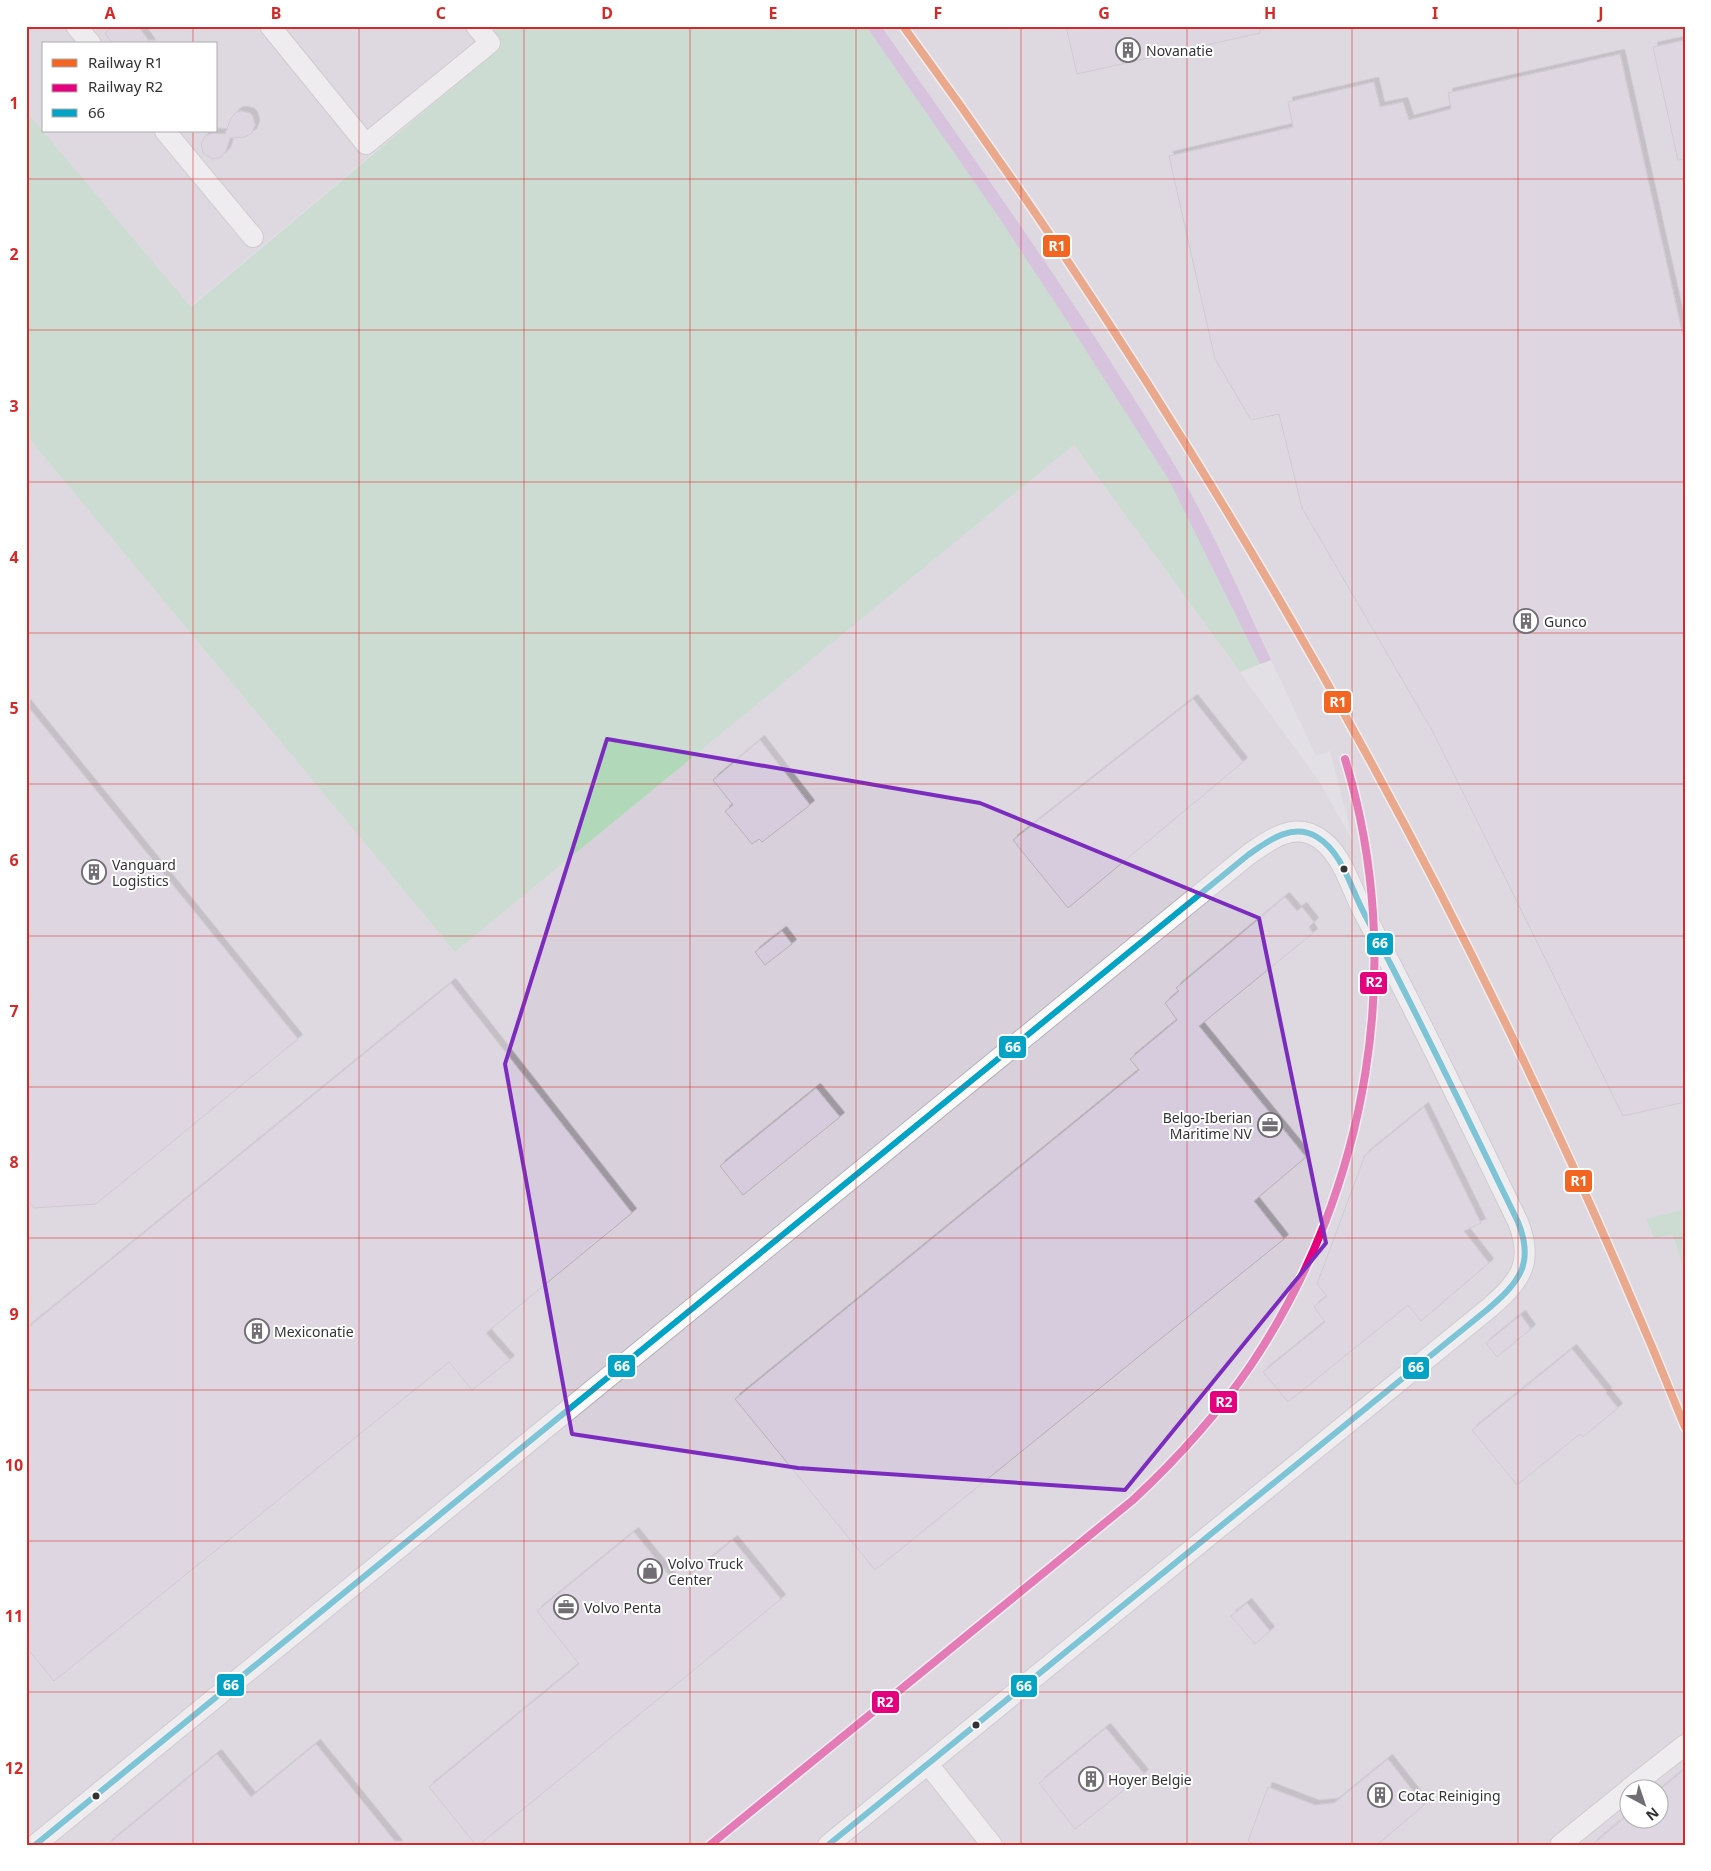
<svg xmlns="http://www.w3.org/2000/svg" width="1711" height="1871" viewBox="0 0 1711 1871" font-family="'Noto Sans',sans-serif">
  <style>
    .built { fill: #d8d1db; fill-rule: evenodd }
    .green { fill: #b2d8ba }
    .water { fill: #c7a0d6 }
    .building { fill: #d7ccdd; stroke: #b4b2b6; filter: url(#shadow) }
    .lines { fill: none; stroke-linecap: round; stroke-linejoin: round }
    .minor-casing { stroke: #b5b2b6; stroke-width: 22 }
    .minor { stroke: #fbfafb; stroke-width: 20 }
    .bus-1-casing { stroke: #fff; stroke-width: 10 }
    .bus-1 { stroke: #03a3c6; stroke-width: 6 }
    .rail-1-casing { stroke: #fff; stroke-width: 11 }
    .rail-2-casing { stroke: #fff; stroke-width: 11 }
    .rail-1 { stroke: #f26522; stroke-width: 8 }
    .rail-2 { stroke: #e5007d; stroke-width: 8 }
    .marked { fill: none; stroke: #7b2cbf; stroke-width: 4; stroke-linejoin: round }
    .grid { fill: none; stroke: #d62828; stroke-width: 1; stroke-opacity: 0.55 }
    .bus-dot { fill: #343235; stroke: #fff; stroke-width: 2 }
    .labels { text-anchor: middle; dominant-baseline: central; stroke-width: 4; stroke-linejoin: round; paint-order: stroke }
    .poi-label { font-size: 14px; fill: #343235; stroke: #fff; text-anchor: start }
    .line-badge { stroke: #fff; stroke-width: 2 }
    .badge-label { font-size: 14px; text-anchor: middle; font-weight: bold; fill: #fff }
    .neatline { fill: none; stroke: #d62828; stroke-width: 2 }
    .grid-label { font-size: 16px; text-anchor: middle; font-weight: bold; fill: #d62828 }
  </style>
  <defs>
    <filter id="shadow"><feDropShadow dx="4.5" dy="-4.5" stdDeviation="0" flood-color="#0004"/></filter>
  </defs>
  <rect width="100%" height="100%" fill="#e3e0e5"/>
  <path class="built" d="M 26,26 L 525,26 L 190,307 L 26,111 ZM 44,44 L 216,44 L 216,131 L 44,131 Z
    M 881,26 L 1685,26 L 1685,1209 L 1646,1219 L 1673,1235 L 1685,1274 L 1685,1845 L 26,1845 L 26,435 L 455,952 L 1074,445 L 1317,778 L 1353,841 L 1330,751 L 1316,756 L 1238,590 L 1201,515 L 1169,455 L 1086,323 ZM 1628,1788 L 1658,1788 L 1658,1818 L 1628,1818 Z"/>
  <path class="green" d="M 487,26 L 881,26 L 1086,323 L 1169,455 L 1201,515 L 1271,660 L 1240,672 L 1074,445 L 455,952 L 26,435 L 26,111 L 191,307 L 502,46 Z
    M 1685,1209 L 1685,1274 L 1673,1235 L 1654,1238 L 1646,1219 Z"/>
  <path class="water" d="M 866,26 L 881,26 C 980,167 1080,307 1168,454 C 1208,519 1239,591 1271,660 L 1260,664 L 1169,480 L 1069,324 L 998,216 Z"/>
  <path class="building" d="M 113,26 L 138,26 L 151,44 L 113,44 L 105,33 Z
    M 1066,26 L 1260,26 L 1260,33 L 1077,74 Z
    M 1685,40 L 1685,159 L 1678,160 L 1653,47 Z
    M 1620,54 L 1685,345 L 1685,1102 L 1623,1116 L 1434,734 L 1302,508 L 1279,414 L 1251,420 L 1215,359 L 1169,156 L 1293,127 L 1288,102 L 1374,82 L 1380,107 L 1403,102 L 1409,120 L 1451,109 L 1448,93 Z
    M 241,111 L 250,113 L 253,117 L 255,125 L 252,133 L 245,137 L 230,138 L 226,151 L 221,157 L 213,159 L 205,155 L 203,152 L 201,144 L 205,136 L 213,133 L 225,134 L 231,118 L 237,112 Z
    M 1193,699 L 1243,762 L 1068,908 L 1013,840 Z
    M 26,704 L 298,1039 L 96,1204 L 34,1208 L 26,1198 Z
    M 760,740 L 810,805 L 762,842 L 759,839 L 752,844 L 725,811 L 733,805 L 713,780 Z
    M 1285,897 L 1297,911 L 1302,907 L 1314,922 L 1309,927 L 1313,933 L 1199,1026 L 1306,1157 L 1254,1201 L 1284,1239 L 875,1570 L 735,1399 L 1139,1070 L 1130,1059 L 1177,1020 L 1165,1003 L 1179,991 L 1176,988 Z
    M 782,931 L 792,944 L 765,965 L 755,952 Z
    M 451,983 L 632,1213 L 486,1333 L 510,1360 L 472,1390 L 449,1362 L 54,1681 L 26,1647 L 26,1329 Z
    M 816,1088 L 840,1117 L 743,1195 L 720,1166 Z
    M 1424,1107 L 1481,1223 L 1464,1231 L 1489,1263 L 1421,1321 L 1408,1305 L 1288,1402 L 1263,1372 L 1325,1322 L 1314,1307 L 1327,1296 L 1317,1284 L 1365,1155 Z
    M 1521,1315 L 1531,1329 L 1497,1357 L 1486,1343 Z
    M 1572,1349 L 1607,1392 L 1606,1393 L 1618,1408 L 1583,1437 L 1580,1434 L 1517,1485 L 1472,1430 Z
    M 634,1532 L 677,1585 L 733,1540 L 781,1599 L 479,1845 L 476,1845 L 429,1787 L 579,1664 L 537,1611 Z
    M 1247,1603 L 1270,1631 L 1255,1644 L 1231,1616 Z
    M 1106,1728 L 1144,1774 L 1075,1829 L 1039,1783 Z
    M 316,1744 L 398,1845 L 107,1845 L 217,1754 L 251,1797 Z
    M 1388,1759 L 1424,1805 L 1377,1845 L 1256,1845 L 1248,1841 L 1268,1787 L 1315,1805 L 1334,1803 Z
    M 1685,1769 L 1685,1845 L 1592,1845 L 1624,1818 L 1658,1818 L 1658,1791 Z"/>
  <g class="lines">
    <defs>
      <path id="minor" d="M 76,26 L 91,44
        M 270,26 L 366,144 L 490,43 L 476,26
        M 165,131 L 253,237
        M 928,1764 L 992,1845
        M 1630,1788 L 1685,1745
        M 35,1845 L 1248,855 C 1268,841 1292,822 1317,837 C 1343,853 1350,887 1364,913 C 1418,1015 1468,1119 1518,1222 C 1535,1264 1519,1282 1488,1309 L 828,1845
        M 1560,1845 L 1628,1790"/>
    </defs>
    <use href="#minor" class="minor-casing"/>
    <use href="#minor" class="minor"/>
    <defs>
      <path id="bus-1" d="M 35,1845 L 1248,855 C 1268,841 1292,822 1317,837 C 1343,853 1350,887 1364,913 C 1418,1015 1468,1119 1518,1222 C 1535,1264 1519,1282 1488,1309 L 828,1845"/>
    </defs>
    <use href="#bus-1" class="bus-1-casing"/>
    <use href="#bus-1" class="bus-1"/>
    <defs>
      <path id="rail-1" d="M 903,26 C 1222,461 1483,927 1685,1427"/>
      <path id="rail-2" d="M 710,1845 L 1133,1500 C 1177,1459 1217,1415 1251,1365 C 1369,1189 1407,962 1345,759"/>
    </defs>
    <use href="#rail-1" class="rail-1-casing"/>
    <use href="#rail-2" class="rail-2-casing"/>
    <use href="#rail-1" class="rail-1"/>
    <use href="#rail-2" class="rail-2"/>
  </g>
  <path d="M0 0H1711V1871H0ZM 607,739 L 980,803 L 1259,918 L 1326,1243 L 1125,1490 L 798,1468 L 572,1434 L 505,1064 Z" fill="#e3e0e5" fill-opacity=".55" fill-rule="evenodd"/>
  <path class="marked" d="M 607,739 L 980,803 L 1259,918 L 1326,1243 L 1125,1490 L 798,1468 L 572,1434 L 505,1064 Z"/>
  <path class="grid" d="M 193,26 L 193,44M 359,26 L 359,1845M 524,26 L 524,1845M 690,26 L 690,1845M 856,26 L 856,1845M 1021,26 L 1021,1845M 1187,26 L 1187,1845M 1352,26 L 1352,1845M 1518,26 L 1518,1845M 193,131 L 193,1845M 26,179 L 1685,179M 26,330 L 1685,330M 26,482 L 1685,482M 26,633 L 1685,633M 26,784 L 1685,784M 26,936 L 1685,936M 26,1087 L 1685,1087M 26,1238 L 1685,1238M 26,1390 L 1685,1390M 26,1541 L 1685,1541M 26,1692 L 1685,1692"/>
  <defs>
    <symbol id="building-ring" viewBox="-11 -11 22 22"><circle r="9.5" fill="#fff" stroke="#716f73" stroke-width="1.5"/><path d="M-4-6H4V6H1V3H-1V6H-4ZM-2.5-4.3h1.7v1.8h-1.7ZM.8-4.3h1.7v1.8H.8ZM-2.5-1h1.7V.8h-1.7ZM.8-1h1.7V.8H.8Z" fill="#716f73"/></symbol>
    <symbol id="office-ring" viewBox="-11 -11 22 22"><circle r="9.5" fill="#fff" stroke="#716f73" stroke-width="1.5"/><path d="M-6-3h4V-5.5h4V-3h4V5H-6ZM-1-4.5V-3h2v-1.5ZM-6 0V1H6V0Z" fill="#716f73"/></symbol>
    <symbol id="shop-ring" viewBox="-11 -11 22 22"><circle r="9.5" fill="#fff" stroke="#716f73" stroke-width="1.5"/><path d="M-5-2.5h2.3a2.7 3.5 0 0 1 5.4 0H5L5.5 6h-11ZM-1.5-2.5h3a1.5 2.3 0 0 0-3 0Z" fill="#716f73"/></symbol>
  </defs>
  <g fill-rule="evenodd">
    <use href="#building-ring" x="1114" y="36" width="28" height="28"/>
    <use href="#building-ring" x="1512" y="607" width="28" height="28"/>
    <use href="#building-ring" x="80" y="858" width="28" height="28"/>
    <use href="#office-ring" x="1256" y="1111" width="28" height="28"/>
    <use href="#building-ring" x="243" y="1317" width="28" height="28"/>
    <use href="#shop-ring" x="636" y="1557" width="28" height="28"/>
    <use href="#office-ring" x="552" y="1593" width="28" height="28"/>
    <use href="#building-ring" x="1077" y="1765" width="28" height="28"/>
    <use href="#building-ring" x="1366" y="1781" width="28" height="28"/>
  </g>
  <g class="bus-dot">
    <circle cx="1344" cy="869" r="4.5"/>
    <circle cx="976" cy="1725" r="4.5"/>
    <circle cx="96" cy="1796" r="4.5"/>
  </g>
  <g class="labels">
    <g class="poi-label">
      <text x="1146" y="50">Novanatie</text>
      <text x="1544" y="621">Gunco</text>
      <text x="112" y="864">Vanguard<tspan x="112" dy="16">Logistics</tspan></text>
      <text x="1252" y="1117" text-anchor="end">Belgo-Iberian<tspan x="1252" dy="16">Maritime NV</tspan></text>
      <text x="274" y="1331">Mexiconatie</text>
      <text x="668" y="1563">Volvo Truck<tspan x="668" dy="16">Center</tspan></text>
      <text x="584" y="1607">Volvo Penta</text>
      <text x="1108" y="1779">Hoyer Belgie</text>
      <text x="1398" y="1795">Cotac Reiniging</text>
    </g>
  </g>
  <g class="line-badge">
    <rect x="1042" y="234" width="29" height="24" rx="5" fill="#f26522"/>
    <rect x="1323" y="690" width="29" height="24" rx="5" fill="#f26522"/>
    <rect x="1366" y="932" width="28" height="24" rx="5" fill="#03a3c6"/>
    <rect x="1359" y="971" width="29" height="24" rx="5" fill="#e5007d"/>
    <rect x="998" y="1035" width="29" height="24" rx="5" fill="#03a3c6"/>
    <rect x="1564" y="1169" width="29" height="24" rx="5" fill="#f26522"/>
    <rect x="607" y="1354" width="29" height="24" rx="5" fill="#03a3c6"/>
    <rect x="1402" y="1356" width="28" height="24" rx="5" fill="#03a3c6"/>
    <rect x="1209" y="1390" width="29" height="24" rx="5" fill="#e5007d"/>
    <rect x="216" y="1673" width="29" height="24" rx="5" fill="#03a3c6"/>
    <rect x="1010" y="1674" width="28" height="24" rx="5" fill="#03a3c6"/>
    <rect x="871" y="1690" width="29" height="24" rx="5" fill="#e5007d"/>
  </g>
  <g class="badge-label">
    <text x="1057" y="251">R1</text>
    <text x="1338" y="707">R1</text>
    <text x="1380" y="948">66</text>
    <text x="1374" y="987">R2</text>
    <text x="1013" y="1052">66</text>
    <text x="1579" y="1186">R1</text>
    <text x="622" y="1371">66</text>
    <text x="1416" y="1372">66</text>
    <text x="1224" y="1407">R2</text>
    <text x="231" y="1690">66</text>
    <text x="1024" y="1691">66</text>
    <text x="885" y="1707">R2</text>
  </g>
  <rect width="1711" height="1871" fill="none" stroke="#ffffff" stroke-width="55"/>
  <rect x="42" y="42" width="175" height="90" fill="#ffffff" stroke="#aeadae"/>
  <rect x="52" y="59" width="25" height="8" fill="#f26522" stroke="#aeadae"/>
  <text x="88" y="68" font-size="15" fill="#343235">Railway R1</text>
  <rect x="52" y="84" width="25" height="8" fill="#e5007d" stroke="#aeadae"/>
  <text x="88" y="92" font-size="15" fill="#343235">Railway R2</text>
  <rect x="52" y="109" width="25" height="8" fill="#03a3c6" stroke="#aeadae"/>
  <text x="88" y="118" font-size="15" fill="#343235">66</text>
  <g transform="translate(1644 1804) rotate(140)"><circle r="24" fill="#ffffff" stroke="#aeadae"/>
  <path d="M0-4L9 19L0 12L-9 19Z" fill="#716f73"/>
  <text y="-8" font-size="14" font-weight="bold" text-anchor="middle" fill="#343235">N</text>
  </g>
  <rect x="28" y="28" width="1656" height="1816" class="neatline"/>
  <g class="grid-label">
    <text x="110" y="19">A</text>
    <text x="276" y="19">B</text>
    <text x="441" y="19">C</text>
    <text x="607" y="19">D</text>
    <text x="773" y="19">E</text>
    <text x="938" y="19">F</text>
    <text x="1104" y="19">G</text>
    <text x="1270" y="19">H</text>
    <text x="1435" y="19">I</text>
    <text x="1601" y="19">J</text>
    <text x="14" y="109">1</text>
    <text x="14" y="260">2</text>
    <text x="14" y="412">3</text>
    <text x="14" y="563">4</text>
    <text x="14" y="714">5</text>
    <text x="14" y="866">6</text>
    <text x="14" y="1017">7</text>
    <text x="14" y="1168">8</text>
    <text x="14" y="1320">9</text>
    <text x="14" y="1471">10</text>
    <text x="14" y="1622">11</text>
    <text x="14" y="1774">12</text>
  </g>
</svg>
